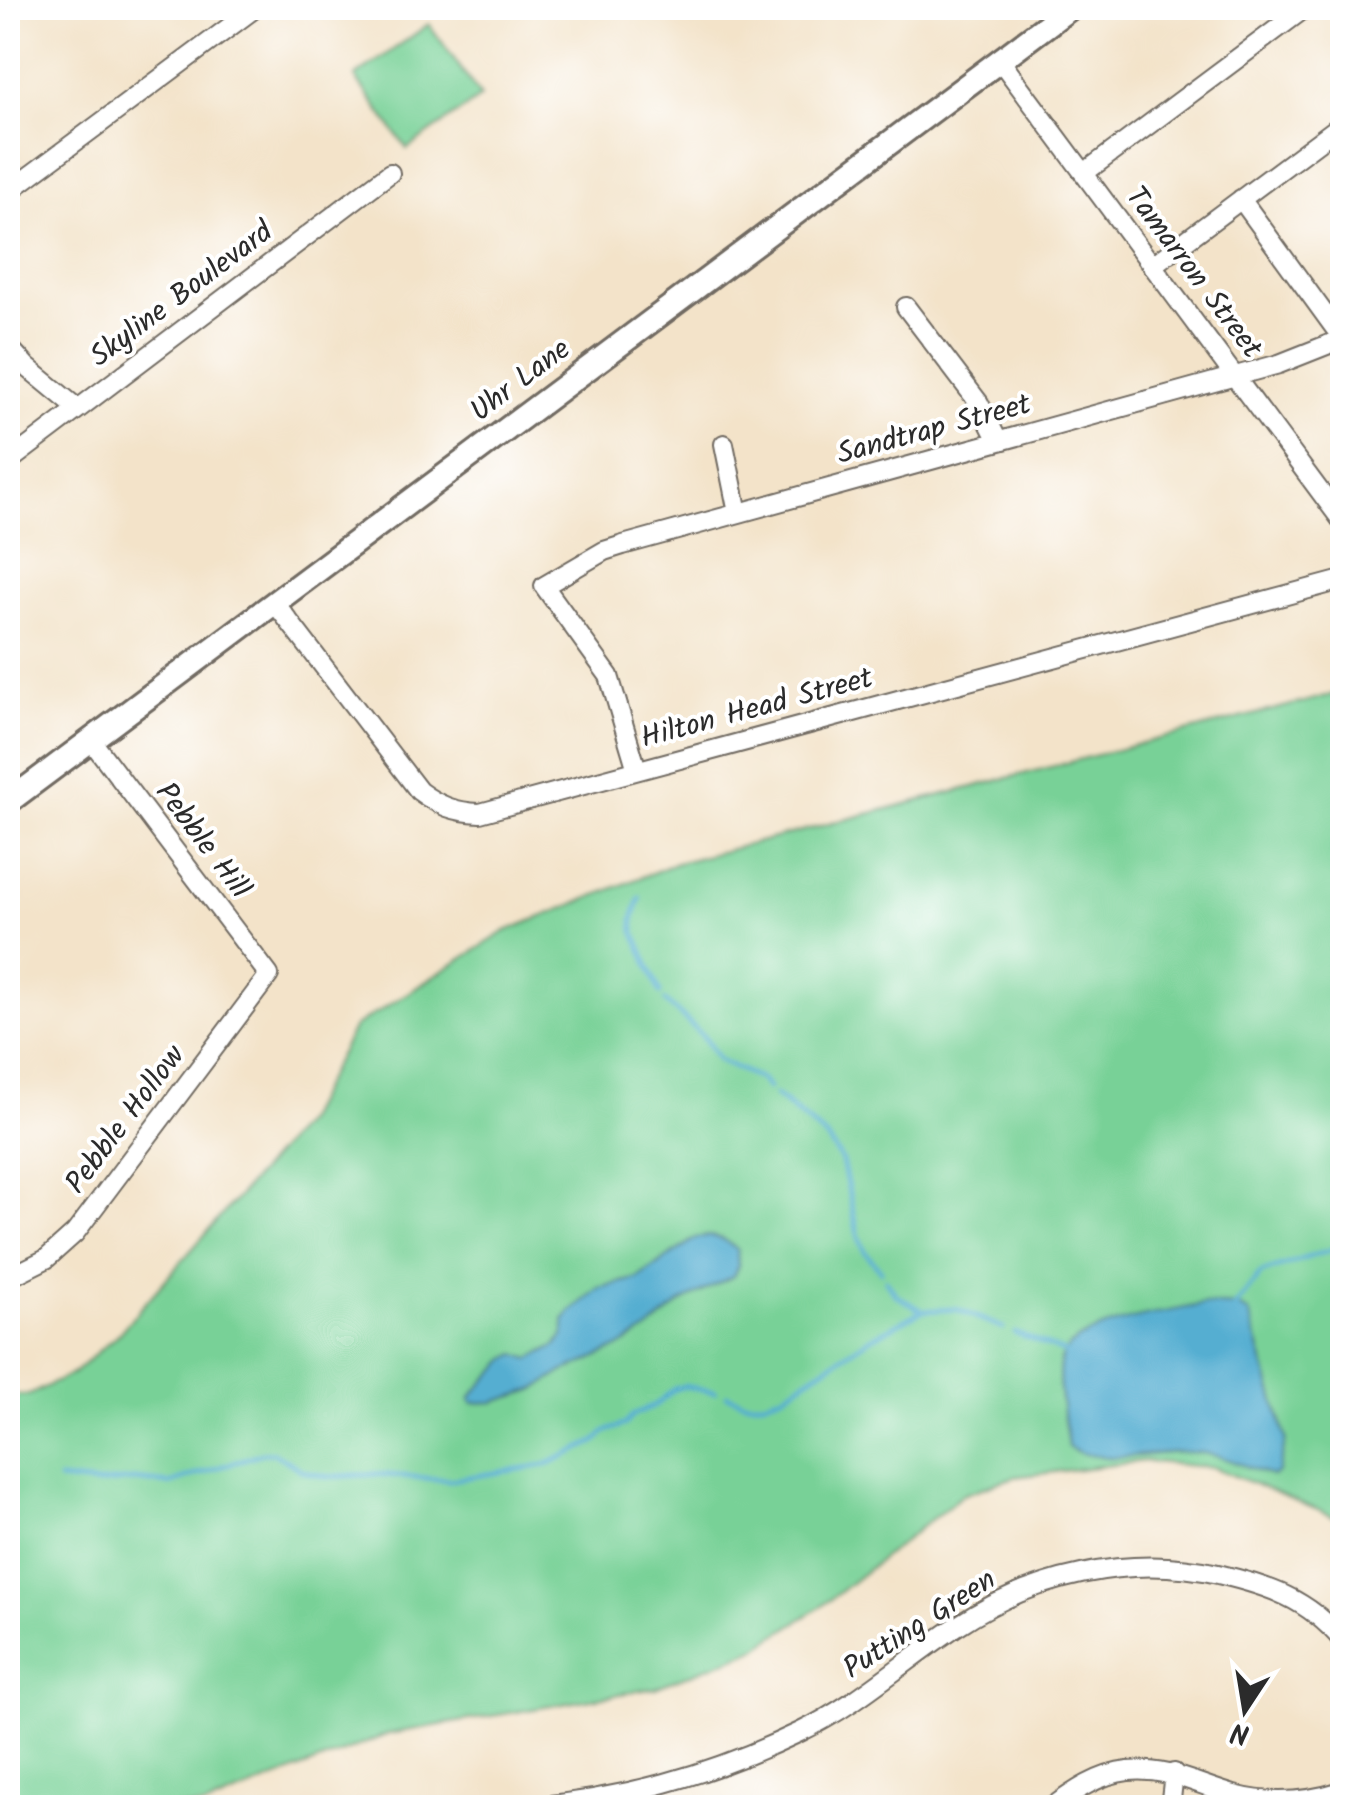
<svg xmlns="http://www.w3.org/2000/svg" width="1350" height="1815" viewBox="0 0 1350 1815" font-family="Kalam,sans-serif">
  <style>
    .green { fill: #78d197; stroke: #527e61; stroke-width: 2.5 }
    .water { fill: #54aed1; stroke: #406c7e; stroke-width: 2.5 }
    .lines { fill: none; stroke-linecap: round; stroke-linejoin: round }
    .stream { stroke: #54aed1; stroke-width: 5 }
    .minor-casing { stroke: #716b62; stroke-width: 22 }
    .tertiary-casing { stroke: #716b62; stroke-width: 28 }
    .minor { stroke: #fff; stroke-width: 18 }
    .tertiary { stroke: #fff; stroke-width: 22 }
    .labels { text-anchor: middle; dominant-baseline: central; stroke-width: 8; stroke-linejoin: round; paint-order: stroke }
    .street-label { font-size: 30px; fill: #2b2b2b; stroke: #fff }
  </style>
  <rect width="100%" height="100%" fill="#fff"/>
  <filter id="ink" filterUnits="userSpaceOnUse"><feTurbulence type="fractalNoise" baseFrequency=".01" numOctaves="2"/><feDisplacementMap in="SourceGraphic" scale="20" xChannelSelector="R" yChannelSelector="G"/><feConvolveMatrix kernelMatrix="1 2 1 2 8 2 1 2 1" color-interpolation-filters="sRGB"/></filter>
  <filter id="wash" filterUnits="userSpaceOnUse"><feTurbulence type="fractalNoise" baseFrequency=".0048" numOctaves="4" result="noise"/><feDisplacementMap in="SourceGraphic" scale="40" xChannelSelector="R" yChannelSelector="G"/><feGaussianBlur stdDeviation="2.25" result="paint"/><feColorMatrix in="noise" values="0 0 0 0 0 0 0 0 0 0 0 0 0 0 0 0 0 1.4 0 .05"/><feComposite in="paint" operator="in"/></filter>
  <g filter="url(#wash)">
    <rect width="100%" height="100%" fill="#f3e3c9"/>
    <path class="green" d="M 429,24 L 481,97 L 407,149 L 355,77 Z
      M 1342,692 L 1342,1520 L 1215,1468 L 1144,1461 L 1014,1477 L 962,1495 L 822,1606 L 753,1650 L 655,1688 L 388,1734 L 205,1807 L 8,1808 L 8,1395 L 29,1395 L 74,1373 L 119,1333 L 305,1120 L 354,1027 L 506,931 L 677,863 Z"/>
    <path class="water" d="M 709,1236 L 723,1239 L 737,1250 L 738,1266 L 733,1276 L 680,1303 L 648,1330 L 618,1348 L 564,1371 L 536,1389 L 494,1402 L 473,1403 L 470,1399 L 474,1393 L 507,1359 L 516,1354 L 530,1359 L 557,1345 L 564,1335 L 564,1321 L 571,1311 L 599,1288 L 638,1278 L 696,1238 Z
      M 1205,1304 L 1237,1306 L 1249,1313 L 1286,1439 L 1278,1473 L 1272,1476 C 1247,1468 1218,1452 1190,1452 C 1155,1451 1100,1467 1068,1447 C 1066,1424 1055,1380 1061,1360 C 1071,1323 1172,1312 1205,1304 Z"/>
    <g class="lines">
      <path class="stream" d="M 640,898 L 633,919 L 634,931 L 660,993
        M 665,1001 L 704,1037 L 719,1060 L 760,1079 L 768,1088
        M 775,1095 L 826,1137 L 842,1161 L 858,1235 L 865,1252 L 881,1271
        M 886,1280 L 896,1295 L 921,1310
        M 1235,1307 L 1261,1273 L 1342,1246
        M 1015,1333 L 1068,1354
        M 727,1395 L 745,1402 L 763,1402 L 783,1395 L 871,1338 L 922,1311 L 956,1309 L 1003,1328
        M 59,1480 L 95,1484 L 134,1480 L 169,1484 L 262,1453 L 274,1453 L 303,1471 L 328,1477 L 375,1474 L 450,1480 L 545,1465 L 595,1442 L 605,1432 L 626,1424 L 633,1415 L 656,1405 L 674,1389 L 685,1386 L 715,1392"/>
    </g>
  </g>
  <g filter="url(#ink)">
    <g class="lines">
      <defs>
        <path id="minor" d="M 999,59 L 1342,521
          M 1084,173 L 1305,8
          M 8,192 L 255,8
          M 1241,199 L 1342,338
          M 1153,265 L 1342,124
          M 906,307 L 979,403 L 998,441
          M 8,346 L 27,367 L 78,409
          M 724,444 L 738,513
          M 8,462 L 390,173
          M 275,603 L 419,791 C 439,806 455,812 480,813 L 1342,580
          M 637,770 L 609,676 L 544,586 L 604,551 L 623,545 L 1279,364 L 1342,339
          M 8,1278 L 46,1259 L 75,1233 L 269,975 L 91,740
          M 523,1808 C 623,1799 708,1776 800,1732 C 857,1705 904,1661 957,1626 C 1032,1576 1129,1554 1218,1574 C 1269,1586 1308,1599 1342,1640
          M 1051,1808 C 1074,1791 1099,1774 1128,1771 C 1168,1767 1198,1785 1234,1795 C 1271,1805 1307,1802 1342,1791
          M 1170,1808 L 1174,1773"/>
        <path id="tertiary" d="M 8,802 L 1070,8"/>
      </defs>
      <use href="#minor" class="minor-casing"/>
      <use href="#tertiary" class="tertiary-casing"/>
      <use href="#minor" class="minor"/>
      <use href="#tertiary" class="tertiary"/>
    </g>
  </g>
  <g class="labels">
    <g class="street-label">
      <text transform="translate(1193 273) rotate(53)">Tamarron Street</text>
      <text transform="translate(182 295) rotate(-37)">Skyline Boulevard</text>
      <text transform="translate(521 381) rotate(-37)">Uhr Lane</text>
      <text transform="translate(934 430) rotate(-15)">Sandtrap Street</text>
      <text transform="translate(757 709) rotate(-15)">Hilton Head Street</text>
      <text transform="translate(202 841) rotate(53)">Pebble Hill</text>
      <text transform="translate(126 1120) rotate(-53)">Pebble Hollow</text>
      <text transform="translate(920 1625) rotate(-33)">Putting Green</text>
    </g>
  </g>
  <rect width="1350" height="1815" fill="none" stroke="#fff" stroke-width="40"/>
  <g transform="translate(1245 1710) rotate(192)" stroke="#ffffff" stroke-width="8" paint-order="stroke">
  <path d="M0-8L18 38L0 25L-18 38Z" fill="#2b2b2b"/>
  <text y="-15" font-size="28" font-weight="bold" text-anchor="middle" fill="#2b2b2b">N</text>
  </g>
</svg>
